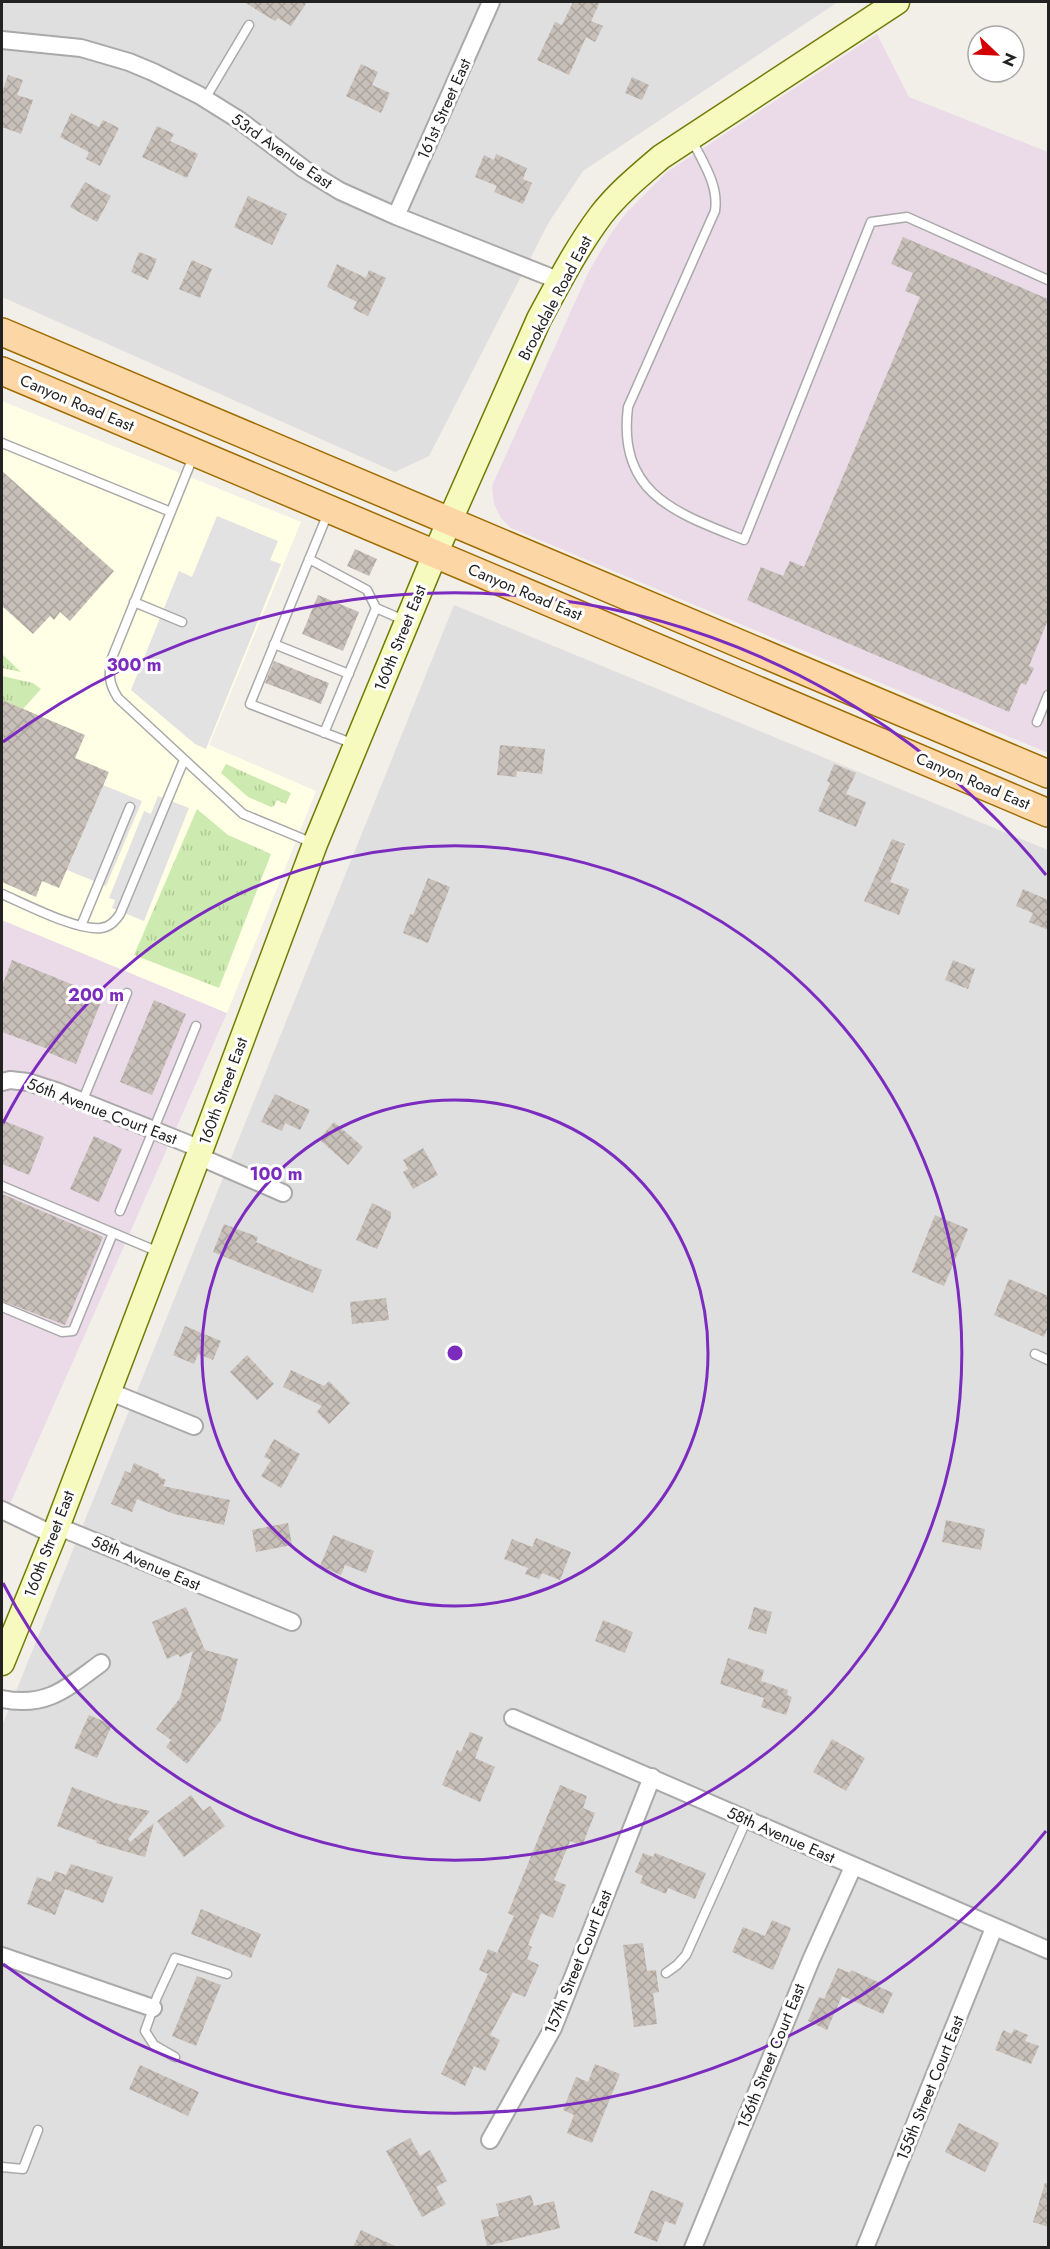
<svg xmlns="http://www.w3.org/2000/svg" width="1050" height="2249" viewBox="0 0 1050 2249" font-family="Jost,sans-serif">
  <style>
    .residential { fill: #e0dfdf }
    .industrial { fill: #ebdbe8 }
    .education { fill: #ffffe5 }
    .grass { fill: url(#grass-tufts) }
    .parking { fill: #e2e2e2 }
    .building { fill: url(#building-cross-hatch) }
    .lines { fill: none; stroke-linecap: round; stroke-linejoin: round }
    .service-casing { stroke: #a9a9a9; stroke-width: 11 }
    .minor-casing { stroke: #a9a9a9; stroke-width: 20 }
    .secondary-casing { stroke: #707d05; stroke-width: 27 }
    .primary-casing { stroke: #a06b00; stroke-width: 30 }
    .service { stroke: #fff; stroke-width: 8 }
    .minor { stroke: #fff; stroke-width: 16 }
    .secondary { stroke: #f7fabf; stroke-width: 24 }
    .primary { stroke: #fcd6a4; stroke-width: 27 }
    .ring { fill: none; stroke: #7b2cbf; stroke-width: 3 }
    .labels { text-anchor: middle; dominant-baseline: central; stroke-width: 6; stroke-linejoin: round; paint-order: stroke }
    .street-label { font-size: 16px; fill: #222; stroke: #fff }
    .centre { fill: #7b2cbf; stroke: #fff; stroke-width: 3 }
    .ring-label { font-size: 18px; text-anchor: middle; font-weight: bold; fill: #7b2cbf; stroke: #fff; stroke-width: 6; stroke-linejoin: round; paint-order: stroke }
  </style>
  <defs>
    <pattern id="grass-tufts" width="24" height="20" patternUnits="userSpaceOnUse" patternTransform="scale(1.5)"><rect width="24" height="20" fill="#cdebb0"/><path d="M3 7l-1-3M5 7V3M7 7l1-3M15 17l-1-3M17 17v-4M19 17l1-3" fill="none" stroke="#b0c997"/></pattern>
    <pattern id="building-cross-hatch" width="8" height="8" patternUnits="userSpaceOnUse" patternTransform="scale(1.5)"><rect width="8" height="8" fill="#c7bfb8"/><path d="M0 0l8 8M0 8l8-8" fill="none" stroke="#aba49e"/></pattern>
  </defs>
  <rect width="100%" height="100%" fill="#f2efe9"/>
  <path class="residential" d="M 2,2 L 838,2 L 583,171 L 549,222 L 429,456 L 395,472 L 2,297 Z
    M 454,605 L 1048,850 L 1048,2247 L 2,2247 L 2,1726 Z"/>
  <path class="industrial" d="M 877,34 L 909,97 L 1048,152 L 1048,753 L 511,528 L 501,518 L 494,504 L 492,486 L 589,271 L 612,232 L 626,213 L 667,172 Z
    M 2,920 L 227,1013 L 2,1522 Z"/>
  <path class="education" d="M 2,401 L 301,522 L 209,745 L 316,791 L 227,1013 L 2,920 Z"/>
  <path class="grass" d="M 2,654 L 21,672 L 2,668 Z
    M 2,676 L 33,683 L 41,689 L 23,709 L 2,700 Z
    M 226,764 L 291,793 L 286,804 L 277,800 L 274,806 L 271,807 L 248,797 L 221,773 Z
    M 197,809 L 228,835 L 271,854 L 219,988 L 134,955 Z"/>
  <path class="parking" d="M 217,516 L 278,541 L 270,560 L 281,564 L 206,749 L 195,744 L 131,690 L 179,571 L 192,577 Z
    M 103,785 L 142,801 L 106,886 L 67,870 Z
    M 158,796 L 189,808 L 144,921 L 112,908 L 115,900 L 109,898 L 144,811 L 151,814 Z"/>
  <path class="building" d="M 244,2 L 307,2 L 291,26 L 278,18 L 275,21 Z
    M 573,2 L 600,2 L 591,21 L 603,26 L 595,42 L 586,37 L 569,75 L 537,60 L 555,22 L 562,25 Z
    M 361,64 L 378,72 L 372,85 L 390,93 L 381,113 L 346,96 Z
    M 8,75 L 23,80 L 17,95 L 33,100 L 21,134 L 2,127 L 2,93 Z
    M 632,77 L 649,85 L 642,100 L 625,93 Z
    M 71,113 L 99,127 L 103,120 L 119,128 L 100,166 L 86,159 L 89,152 L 60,137 Z
    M 157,126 L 174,134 L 170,141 L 198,154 L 187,178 L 142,157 Z
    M 496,154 L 527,168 L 523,179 L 532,183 L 523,204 L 494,192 L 497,186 L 475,177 L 484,155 L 494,160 Z
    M 85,182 L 111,196 L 97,222 L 70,207 Z
    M 248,196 L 287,214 L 272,245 L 234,227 Z
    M 903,237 L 1048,299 L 1048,620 L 1029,666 L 1034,668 L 1026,685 L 1021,683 L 1009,712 L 747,600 L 761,567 L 783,576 L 790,561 L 804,567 L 920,297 L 905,291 L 913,273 L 891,264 Z
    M 139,252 L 157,259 L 148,280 L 131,272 Z
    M 192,260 L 212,269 L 200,298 L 179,289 Z
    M 337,264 L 366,278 L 369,270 L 386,278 L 368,316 L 353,309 L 357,302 L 327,287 Z
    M 2,471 L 114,571 L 70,621 L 60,612 L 54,620 L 50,616 L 33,634 L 2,606 Z
    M 355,549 L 377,559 L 369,576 L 347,566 Z
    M 318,595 L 359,612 L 343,651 L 302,634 Z
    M 274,661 L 329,683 L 321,704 L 265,683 Z
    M 2,700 L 85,735 L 75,758 L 109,772 L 59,888 L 42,881 L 36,897 L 2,882 Z
    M 500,745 L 545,749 L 542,774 L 517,771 L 516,777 L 497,775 Z
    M 834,764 L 856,773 L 846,794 L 866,802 L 856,827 L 818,811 L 830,783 L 827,781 Z
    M 892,839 L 905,844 L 890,882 L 909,889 L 899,915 L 864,901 Z
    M 428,878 L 450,887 L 428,943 L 403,933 L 410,914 L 413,915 Z
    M 1023,889 L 1048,900 L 1048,930 L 1029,922 L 1033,913 L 1016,906 Z
    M 12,960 L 103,997 L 76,1064 L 47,1052 L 48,1049 L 2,1032 L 2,986 Z
    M 953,960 L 975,969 L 968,989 L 945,980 Z
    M 154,1000 L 186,1014 L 152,1095 L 120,1082 Z
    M 275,1094 L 310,1110 L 300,1130 L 285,1123 L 282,1131 L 261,1122 Z
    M 2,1120 L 44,1137 L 29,1175 L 2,1164 Z
    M 334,1122 L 363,1147 L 348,1165 L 319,1139 Z
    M 94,1136 L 122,1149 L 99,1202 L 70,1189 Z
    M 423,1148 L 438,1175 L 413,1189 L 403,1172 L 408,1169 L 403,1160 Z
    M 2,1194 L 103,1237 L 65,1325 L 2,1301 Z
    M 372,1203 L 391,1212 L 391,1217 L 377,1249 L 356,1240 Z
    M 935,1215 L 968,1229 L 944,1286 L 912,1272 Z
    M 224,1224 L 258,1237 L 256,1242 L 322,1270 L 313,1293 L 213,1252 Z
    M 1009,1279 L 1048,1296 L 1048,1327 L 1044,1337 L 994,1315 Z
    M 386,1298 L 389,1320 L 352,1324 L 350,1302 Z
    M 185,1326 L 221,1341 L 213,1360 L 198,1354 L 194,1364 L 173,1355 Z
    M 247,1355 L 274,1384 L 257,1400 L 230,1372 Z
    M 291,1370 L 324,1386 L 329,1381 L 350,1403 L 329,1424 L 317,1412 L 322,1406 L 283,1387 Z
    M 274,1439 L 300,1454 L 281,1488 L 261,1476 L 271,1460 L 264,1457 Z
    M 134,1463 L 159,1474 L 158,1476 L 166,1480 L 163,1486 L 230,1500 L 224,1525 L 174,1514 L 137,1499 L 132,1512 L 111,1504 L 125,1471 L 130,1473 Z
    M 946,1520 L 985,1529 L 981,1550 L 942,1542 Z
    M 288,1523 L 292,1545 L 256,1552 L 252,1530 Z
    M 333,1535 L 374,1551 L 366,1573 L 345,1565 L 341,1575 L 320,1566 Z
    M 536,1538 L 571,1552 L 560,1580 L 542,1573 L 539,1579 L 525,1574 L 528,1568 L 504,1559 L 512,1539 L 532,1547 Z
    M 186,1607 L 205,1650 L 238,1659 L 221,1720 L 187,1764 L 166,1747 L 171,1740 L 156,1729 L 180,1698 L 193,1651 L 180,1657 L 178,1654 L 167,1659 L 152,1622 Z
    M 754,1607 L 772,1612 L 766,1634 L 748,1629 Z
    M 603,1620 L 633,1632 L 625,1653 L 595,1641 Z
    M 728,1658 L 764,1670 L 761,1681 L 788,1690 L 787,1695 L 792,1697 L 786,1715 L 761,1707 L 764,1698 L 720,1684 Z
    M 89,1715 L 112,1725 L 97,1758 L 74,1748 Z
    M 470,1732 L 483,1737 L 475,1758 L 495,1767 L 480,1802 L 442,1785 L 457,1750 L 461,1752 Z
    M 832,1739 L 865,1758 L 846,1791 L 813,1772 Z
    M 560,1785 L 587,1796 L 583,1808 L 595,1813 L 582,1846 L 570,1841 L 554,1880 L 566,1885 L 553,1918 L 541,1913 L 528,1945 L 532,1947 L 527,1959 L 539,1965 L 525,1997 L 513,1992 L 490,2035 L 500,2040 L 485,2071 L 474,2066 L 465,2086 L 441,2074 L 488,1974 L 479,1970 L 488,1949 L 497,1953 L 514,1916 L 508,1913 Z
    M 72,1787 L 115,1803 L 150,1811 L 128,1839 L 130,1842 L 154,1823 L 145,1857 L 96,1843 L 97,1841 L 57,1826 Z
    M 191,1795 L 203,1811 L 210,1806 L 225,1826 L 184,1857 L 157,1821 Z
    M 643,1853 L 653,1857 L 655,1853 L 706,1873 L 695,1899 L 668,1888 L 666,1894 L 640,1883 L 643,1876 L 635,1872 Z
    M 71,1864 L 113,1877 L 103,1903 L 65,1889 L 55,1915 L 27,1904 L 37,1877 L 51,1882 L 55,1871 L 66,1875 Z
    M 201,1909 L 261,1934 L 251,1958 L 191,1934 Z
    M 772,1920 L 791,1928 L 773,1970 L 732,1952 L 743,1927 L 765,1936 Z
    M 643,1943 L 647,1971 L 656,1970 L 659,1992 L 653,1993 L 657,2024 L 634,2027 L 623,1945 Z
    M 838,1968 L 850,1973 L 851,1970 L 878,1982 L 877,1986 L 893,1993 L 883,2014 L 842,1996 L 827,2030 L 808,2021 L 819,1997 L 824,1999 Z
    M 197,1976 L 221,1985 L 196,2046 L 172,2036 Z
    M 1014,2029 L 1028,2035 L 1025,2041 L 1039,2046 L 1031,2064 L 995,2050 L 1003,2030 L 1012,2034 Z
    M 595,2064 L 620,2074 L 592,2143 L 567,2133 L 574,2115 L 563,2110 L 576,2077 L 588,2082 Z
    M 140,2065 L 199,2092 L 188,2116 L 129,2089 Z
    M 959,2123 L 999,2143 L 985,2172 L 945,2152 Z
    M 410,2138 L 420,2156 L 430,2150 L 447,2181 L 436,2187 L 446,2204 L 422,2217 L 386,2151 Z
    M 1045,2183 L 1048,2184 L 1048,2227 L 1033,2222 Z
    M 651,2190 L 684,2203 L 675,2225 L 665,2221 L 657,2242 L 634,2233 Z
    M 531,2195 L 534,2206 L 554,2201 L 560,2228 L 487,2246 L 481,2220 L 499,2216 L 496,2204 Z
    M 361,2230 L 397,2247 L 353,2247 Z"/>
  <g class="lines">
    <defs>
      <path id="service" d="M 205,99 L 249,25
        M 692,140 C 703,163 719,185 715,211 L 628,407 C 617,495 677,513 744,540 L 871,222 L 907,217 L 1048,280
        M 2,443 L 171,512
        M 193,457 L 112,658 C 108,674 109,684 118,698 L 243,814 L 313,843
        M 328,513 L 250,704 L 354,744
        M 309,559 L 367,590 L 376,608
        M 134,602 L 182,622
        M 274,644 L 349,674
        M 1037,722 L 1048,695
        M 324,733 L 376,608 L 406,621
        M 2,894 C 25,904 77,931 101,928 C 110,927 115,921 120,914 L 184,760
        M 81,926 L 130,807
        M 82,1102 L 127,993
        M 2,1186 L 161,1253
        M 120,1211 L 196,1026
        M 2,1307 L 62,1332 L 73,1331 L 113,1233
        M 1035,1354 L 1048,1360
        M 666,1973 L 677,1965 L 686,1955 L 747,1819
        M 175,2057 L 154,2045 L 145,2031 L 157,1997 L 175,1958 L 227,1974
        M 2,2167 L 23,2169 L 38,2130"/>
      <path id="minor" d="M 2,40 L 81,48 L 129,62 L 153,72 L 199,95 L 239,120 L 304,169 L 340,191 L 396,216 L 560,281
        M 396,216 L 491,2
        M 2,1082 L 10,1080 L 28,1082 L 56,1091 L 201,1149
        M 198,1156 L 283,1193
        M 108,1391 L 194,1426
        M 2,1510 L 54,1535 L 64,1530 L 69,1531 L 292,1622
        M 2,1699 C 47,1708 67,1688 101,1663
        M 513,1718 L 1048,1950
        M 2,1956 L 153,2008
        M 490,2140 L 553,2028 L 652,1777
        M 693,2248 L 811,1960 L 853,1867
        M 865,2248 L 994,1928"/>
      <path id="secondary" d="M 2,1663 L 54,1535 L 201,1149 L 315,844 L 435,554 L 539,319 C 558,284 577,247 601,215 C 618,193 640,175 661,157 L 897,2"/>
      <path id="primary" d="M 2,332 L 1048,774
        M 2,371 L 1048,813"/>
    </defs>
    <use href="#service" class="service-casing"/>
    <use href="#minor" class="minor-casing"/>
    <use href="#secondary" class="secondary-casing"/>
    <use href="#primary" class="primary-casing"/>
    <use href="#service" class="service"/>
    <use href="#minor" class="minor"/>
    <use href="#secondary" class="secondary"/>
    <use href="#primary" class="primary"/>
  </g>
  <g class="ring">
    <circle cx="455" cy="1353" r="253"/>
    <path d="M3 1123A507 507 0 1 1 3 1583"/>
    <path d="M1046 1831A760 760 0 0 1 3 1964M3 742A760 760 0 0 1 1046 875"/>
  </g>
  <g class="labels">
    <g class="street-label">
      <text transform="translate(444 109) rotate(-66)">161st Street East</text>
      <text transform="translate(282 151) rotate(35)">53rd Avenue East</text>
      <text transform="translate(555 298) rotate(-62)">Brookdale Road East</text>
      <text transform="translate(77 403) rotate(23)">Canyon Road East</text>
      <text transform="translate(525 592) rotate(23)">Canyon Road East</text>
      <text transform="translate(400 638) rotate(-68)">160th Street East</text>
      <text transform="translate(973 781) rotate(23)">Canyon Road East</text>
      <text transform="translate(223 1091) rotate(-70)">160th Street East</text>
      <text transform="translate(102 1111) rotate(21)">56th Avenue Court East</text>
      <text transform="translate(49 1544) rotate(-69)">160th Street East</text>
      <text transform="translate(146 1563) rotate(23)">58th Avenue East</text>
      <text transform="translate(781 1835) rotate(24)">58th Avenue East</text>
      <text transform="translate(578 1962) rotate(-68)">157th Street Court East</text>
      <text transform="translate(771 2056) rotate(-68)">156th Street Court East</text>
      <text transform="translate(930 2088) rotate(-68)">155th Street Court East</text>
    </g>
  </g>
  <circle cx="455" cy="1353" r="9" class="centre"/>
  <g class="ring-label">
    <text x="134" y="671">300 m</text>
    <text x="96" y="1001">200 m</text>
    <text x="276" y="1180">100 m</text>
  </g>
  <rect width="1050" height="2249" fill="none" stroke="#222222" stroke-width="6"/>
  <g transform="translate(996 54) rotate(113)"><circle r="28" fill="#ffffff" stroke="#a7a7a7" stroke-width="1.5"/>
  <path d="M0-4.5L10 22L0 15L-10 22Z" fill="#d40000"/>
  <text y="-9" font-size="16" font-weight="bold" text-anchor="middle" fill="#222222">N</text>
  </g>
</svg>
